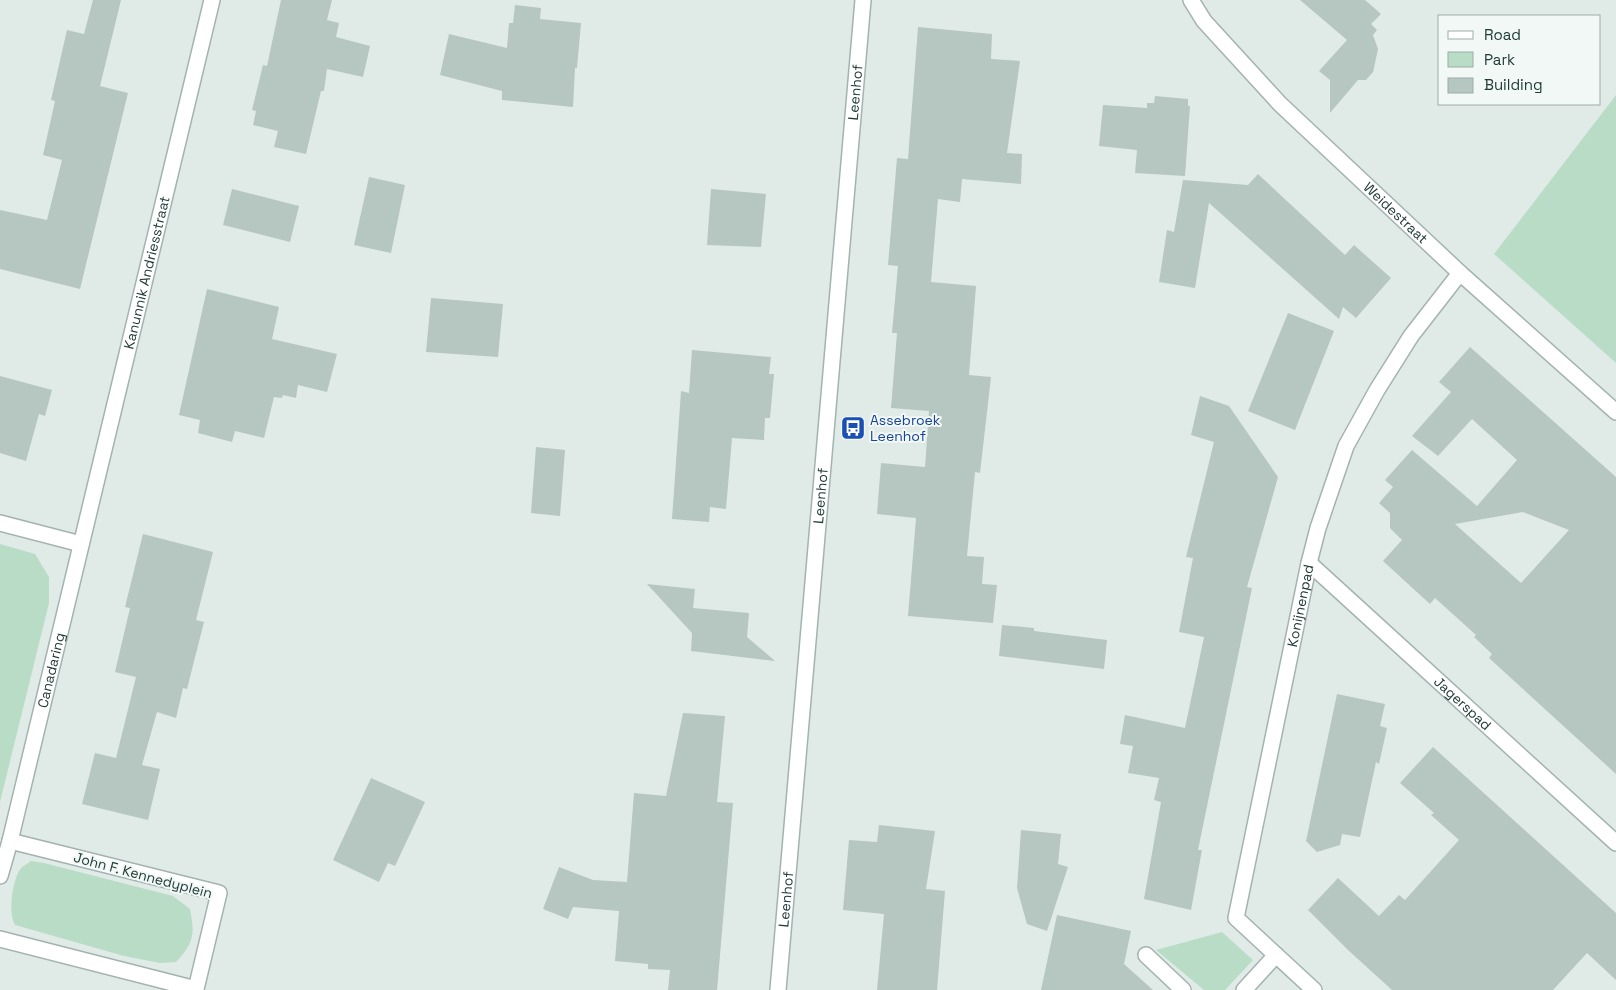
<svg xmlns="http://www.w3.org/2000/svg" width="1616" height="990" viewBox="0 0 1616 990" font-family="'Space Grotesk',sans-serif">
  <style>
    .green { fill: #b9dcc7 }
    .building { fill: #b6c6c1; fill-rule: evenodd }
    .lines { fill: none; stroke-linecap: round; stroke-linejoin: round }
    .street-casing { stroke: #a3b3b0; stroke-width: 18 }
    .street { stroke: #fff; stroke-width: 15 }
    .labels { text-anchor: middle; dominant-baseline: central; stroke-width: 4; stroke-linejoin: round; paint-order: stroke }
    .street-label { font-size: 14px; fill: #213b38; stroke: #f1f8f5 }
    .transit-label { font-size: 14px; fill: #164399; stroke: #f1f8f5; text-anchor: start }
  </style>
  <rect width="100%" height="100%" fill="#e0ebe8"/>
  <path class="green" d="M 1616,95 L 1616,363 L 1494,254 Z
    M 0,544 L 35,554 L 49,577 L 49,603 L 0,802 Z
    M 31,861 L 44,863 L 173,896 L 190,909 C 195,934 194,943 176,962 L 160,963 L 124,956 L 15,925 C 8,913 12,884 19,871 C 22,866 27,864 31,861 Z
    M 1222,932 L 1253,960 L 1225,990 L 1204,990 L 1156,950 Z"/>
  <path class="building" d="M 93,0 L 121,0 L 100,86 L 128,93 L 80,289 L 0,269 L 0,210 L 47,220 L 62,160 L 43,155 L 55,101 L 51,100 L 67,30 L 84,34 Z
    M 281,0 L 332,0 L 327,20 L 339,23 L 336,37 L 370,46 L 363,77 L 327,69 L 324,91 L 321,91 L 306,154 L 274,147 L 278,131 L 253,125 L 256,111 L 252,110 L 263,65 L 267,66 Z
    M 1300,0 L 1365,0 L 1381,14 L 1371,24 L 1377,30 L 1373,35 L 1378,49 L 1373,72 L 1366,80 L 1358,80 L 1330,113 L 1330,80 L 1319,71 L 1347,40 Z
    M 515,5 L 541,8 L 540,19 L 581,23 L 577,68 L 575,68 L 573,107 L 502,100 L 502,91 L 440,75 L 449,34 L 507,48 L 509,23 L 513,23 Z
    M 918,27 L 992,34 L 991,59 L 1020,61 L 1007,153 L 1022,154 L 1021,184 L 962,179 L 960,202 L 938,199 L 931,282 L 976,286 L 969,375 L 991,377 L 980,473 L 975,472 L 967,556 L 984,557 L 982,584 L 997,585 L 993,623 L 908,616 L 916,518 L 877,514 L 881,463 L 925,467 L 929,411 L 891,408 L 897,333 L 892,333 L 898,266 L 888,265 L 897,158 L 908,159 Z
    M 1155,96 L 1188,99 L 1188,106 L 1190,106 L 1185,176 L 1135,173 L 1137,150 L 1099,146 L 1103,105 L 1147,108 L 1147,103 L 1154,103 Z
    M 1258,174 L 1345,255 L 1354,245 L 1391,278 L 1356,318 L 1343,307 L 1339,319 L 1209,203 L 1195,288 L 1159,282 L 1167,230 L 1174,232 L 1183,180 L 1248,185 Z
    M 369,177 L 405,185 L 391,253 L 354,245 Z
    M 232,189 L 299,206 L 290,242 L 223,225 Z
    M 711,189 L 766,194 L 761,247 L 707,245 Z
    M 207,289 L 279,307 L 272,339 L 337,354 L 327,392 L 298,385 L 296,398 L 283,395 L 282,398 L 274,397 L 264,438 L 235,431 L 232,442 L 198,433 L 200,420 L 179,415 Z
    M 431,298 L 503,304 L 498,357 L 426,352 Z
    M 1288,313 L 1334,331 L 1295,430 L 1248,411 Z
    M 1470,347 L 1616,477 L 1616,774 L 1489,658 L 1492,654 L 1474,637 L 1476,635 L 1435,598 L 1430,604 L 1383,561 L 1402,540 L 1390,528 L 1390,513 L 1379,503 L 1393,487 L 1385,480 L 1412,450 L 1477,506 L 1517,460 L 1472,419 L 1438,456 L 1412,436 L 1451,392 L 1439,382 ZM 1523,512 L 1569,530 L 1521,583 L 1455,524 Z
    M 692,350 L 771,357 L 769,374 L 774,374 L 770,418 L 765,418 L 764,440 L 732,438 L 726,509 L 710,507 L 709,522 L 672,519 L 681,391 L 689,393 Z
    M 0,376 L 52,390 L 45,416 L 39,414 L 26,461 L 0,453 Z
    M 1200,396 L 1229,406 L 1278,477 L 1247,587 L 1252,588 L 1198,850 L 1202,850 L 1191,910 L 1144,899 L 1161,802 L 1154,800 L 1159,778 L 1128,773 L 1133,746 L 1120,744 L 1125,715 L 1185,728 L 1204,637 L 1179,632 L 1193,558 L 1186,557 L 1214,442 L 1191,435 Z
    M 536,447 L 565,450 L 560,516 L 531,513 Z
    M 143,534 L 213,552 L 196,620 L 204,622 L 187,689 L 183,688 L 176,718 L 157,712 L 142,765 L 160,769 L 148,820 L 82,804 L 95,753 L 116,758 L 136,677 L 115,672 L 130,608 L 125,607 Z
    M 647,584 L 695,589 L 693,608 L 749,613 L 747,637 L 775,661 L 691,651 L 692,633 Z
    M 1002,625 L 1034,628 L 1034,631 L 1107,640 L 1104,669 L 999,656 Z
    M 1337,694 L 1385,704 L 1380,726 L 1387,728 L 1379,764 L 1376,762 L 1360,837 L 1342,834 L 1340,845 L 1317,852 L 1306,841 Z
    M 683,713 L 725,716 L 717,802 L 733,803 L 717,990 L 668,990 L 670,970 L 648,969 L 648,964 L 615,961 L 619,911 L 573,907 L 568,919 L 543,909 L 559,867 L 593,880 L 627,882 L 634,793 L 666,796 Z
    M 1433,747 L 1616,913 L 1616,980 L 1587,953 L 1553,990 L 1392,990 L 1348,950 L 1308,910 L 1338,878 L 1379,916 L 1399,895 L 1405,900 L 1459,840 L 1431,815 L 1434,813 L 1400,783 Z
    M 371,778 L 425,802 L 395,866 L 388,863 L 379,882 L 333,860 Z
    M 879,825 L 935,831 L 926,889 L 945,891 L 937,990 L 877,990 L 884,914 L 843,910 L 849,840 L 877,842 Z
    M 1021,830 L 1061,834 L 1058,864 L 1068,867 L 1047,931 L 1027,924 L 1017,888 Z
    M 1057,915 L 1131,931 L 1124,964 L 1153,990 L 1041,990 Z"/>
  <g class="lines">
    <defs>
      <g id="street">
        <path id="s1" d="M 1191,0 L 1204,21 L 1280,104 L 1460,273 L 1616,412"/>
        <path d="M 0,523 L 81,544"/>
        <path id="s2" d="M 1309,563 L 1616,843"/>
        <path id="s3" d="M 0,876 L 10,841 L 212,0"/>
        <path d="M 0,939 L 196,989 L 219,893 L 10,841"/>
        <path d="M 1146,955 L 1183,990"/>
        <path id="s4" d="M 778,990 L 863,0"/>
        <path d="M 1244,990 L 1276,955"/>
        <path id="s5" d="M 1314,990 L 1236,918 L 1309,563 L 1318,528 L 1346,446 L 1377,390 L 1411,336 L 1460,273"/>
      </g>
    </defs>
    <use href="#street" class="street-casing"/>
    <use href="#street" class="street"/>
  </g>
  <defs>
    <symbol id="bus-square" viewBox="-11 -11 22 22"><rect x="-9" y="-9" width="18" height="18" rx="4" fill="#1a4fb4" stroke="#f1f8f5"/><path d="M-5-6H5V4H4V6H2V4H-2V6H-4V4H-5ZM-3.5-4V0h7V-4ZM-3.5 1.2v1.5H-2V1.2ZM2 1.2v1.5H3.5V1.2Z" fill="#fff"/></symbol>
  </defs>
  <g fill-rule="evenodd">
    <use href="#bus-square" x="839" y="414" width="28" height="28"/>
  </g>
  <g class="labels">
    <g class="street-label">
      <text stroke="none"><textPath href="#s4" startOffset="901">Leenhof</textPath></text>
      <text stroke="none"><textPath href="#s1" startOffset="296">Weidestraat</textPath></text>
      <text stroke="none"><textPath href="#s3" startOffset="621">Kanunnik Andriesstraat</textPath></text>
      <text stroke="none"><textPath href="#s4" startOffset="496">Leenhof</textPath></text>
      <text stroke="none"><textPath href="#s5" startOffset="425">Konijnenpad</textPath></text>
      <text stroke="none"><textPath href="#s3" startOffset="212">Canadaring</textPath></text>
      <text stroke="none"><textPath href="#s2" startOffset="208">Jagerspad</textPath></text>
      <text transform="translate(143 875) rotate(15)">John F. Kennedyplein</text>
      <text stroke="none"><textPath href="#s4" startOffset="91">Leenhof</textPath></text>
    </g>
    <g class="transit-label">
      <text x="870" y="420">Assebroek<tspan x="870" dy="16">Leenhof</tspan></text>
    </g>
  </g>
  <rect x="1438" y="15" width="162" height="90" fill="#f1f8f5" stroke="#9eaca9"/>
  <rect x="1448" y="31" width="25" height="8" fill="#ffffff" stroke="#9eaca9"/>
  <text x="1484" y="40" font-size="15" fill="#213b38">Road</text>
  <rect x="1448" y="52" width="25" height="15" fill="#b9dcc7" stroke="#9eaca9"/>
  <text x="1484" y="65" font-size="15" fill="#213b38">Park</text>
  <rect x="1448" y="78" width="25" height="15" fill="#b6c6c1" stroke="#9eaca9"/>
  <text x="1484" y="90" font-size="15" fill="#213b38">Building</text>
</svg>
